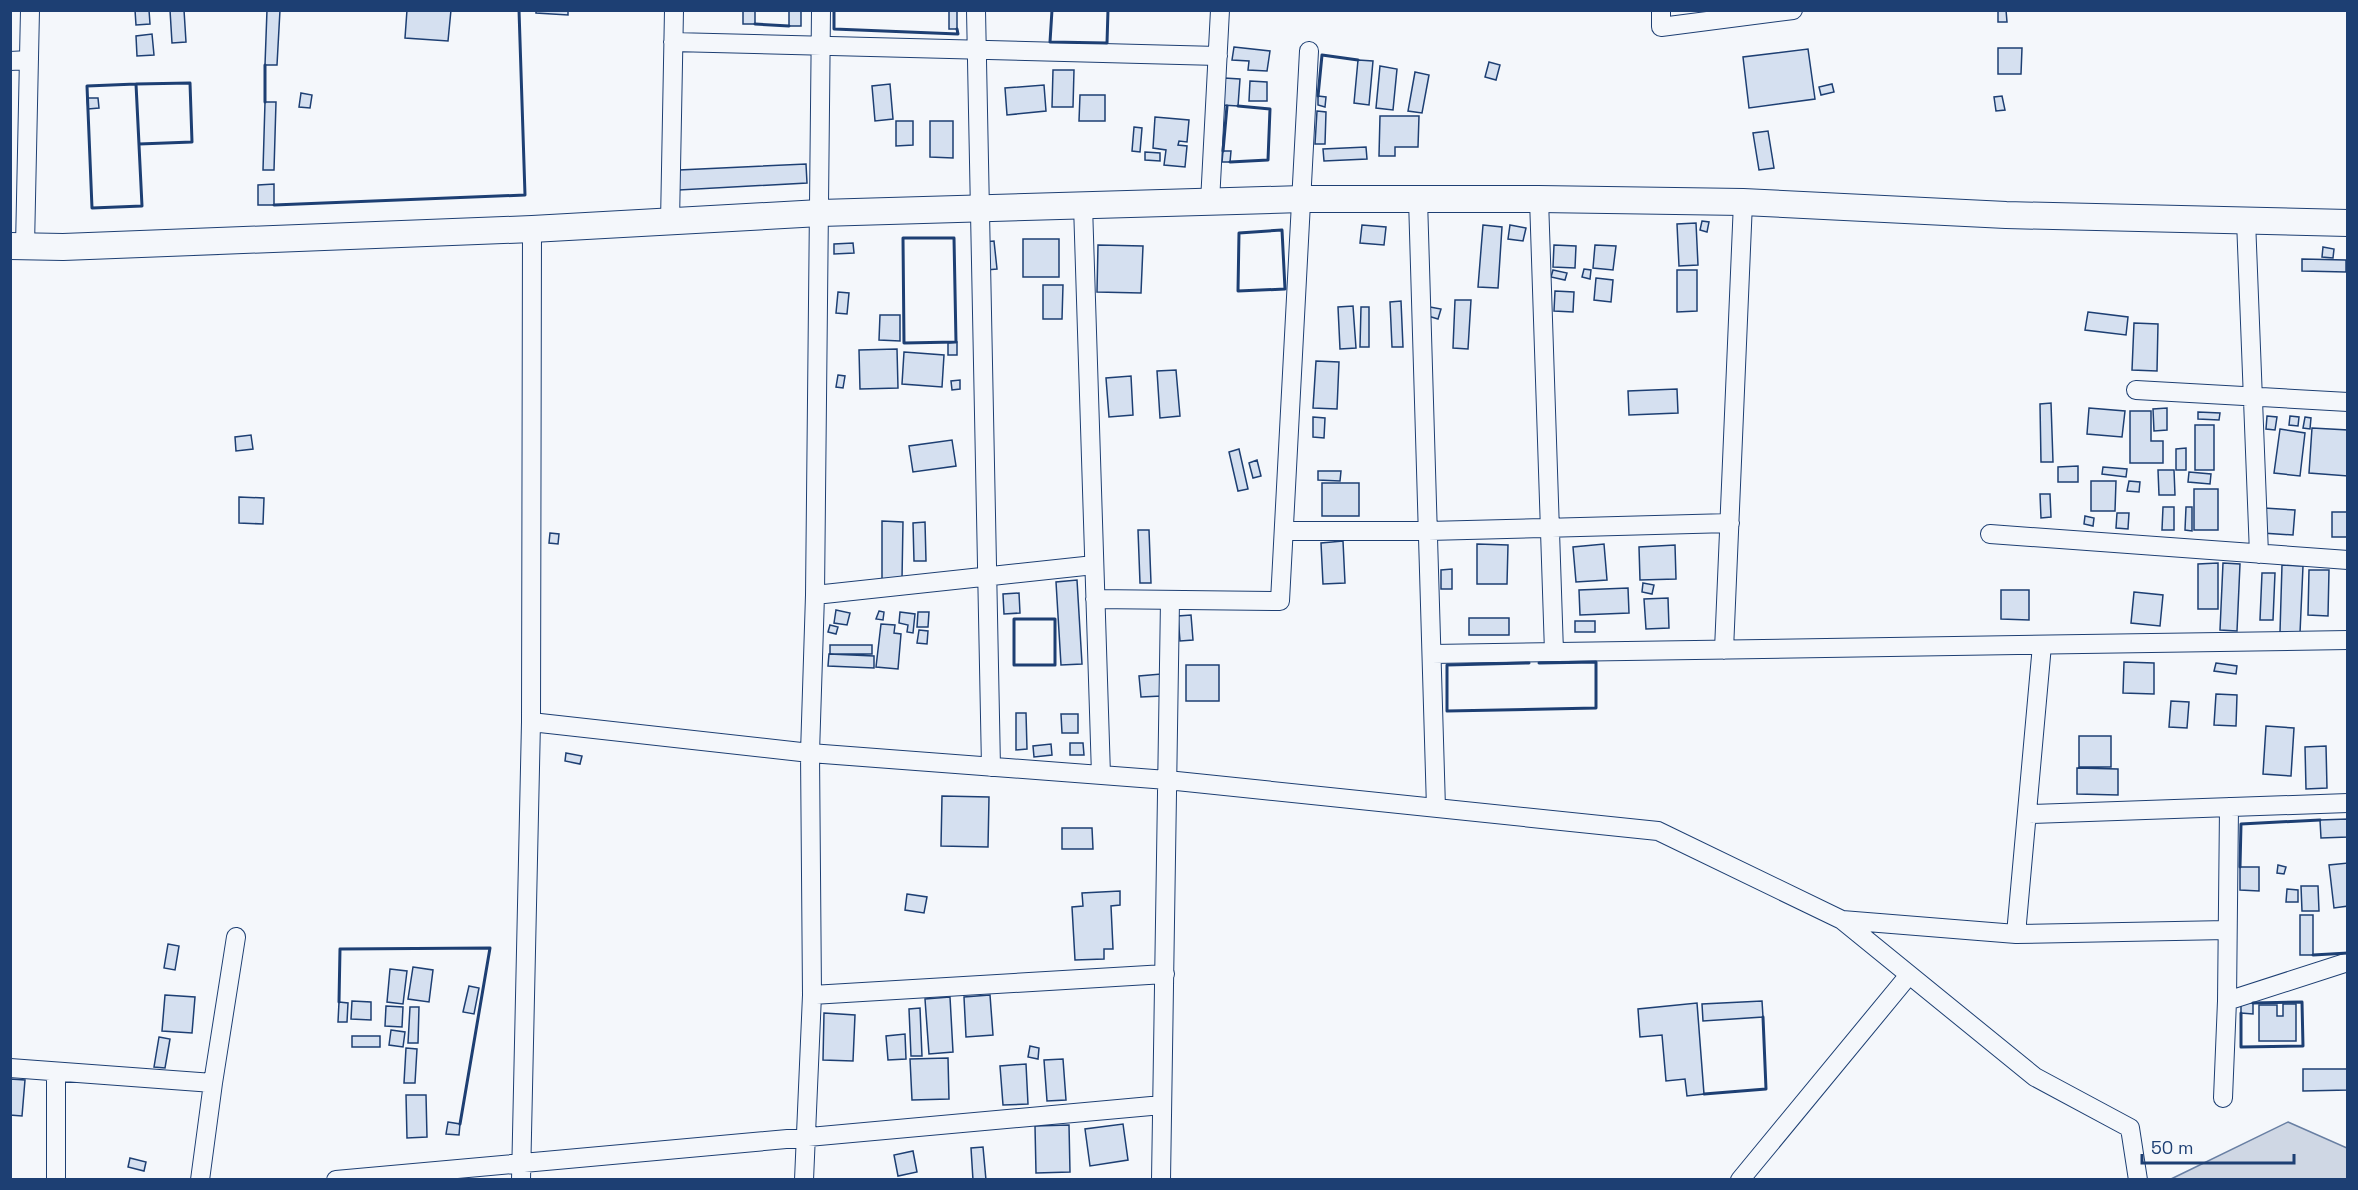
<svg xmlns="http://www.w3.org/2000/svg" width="2358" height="1190" viewBox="0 0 2358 1190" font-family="'Space Grotesk',sans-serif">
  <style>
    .water { fill: #cfd7e4; stroke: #687fa3; stroke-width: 1.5 }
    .building { fill: #d5e0f0; stroke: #1d3f73; stroke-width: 1.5 }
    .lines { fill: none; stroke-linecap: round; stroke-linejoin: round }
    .street-casing { stroke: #1d3f73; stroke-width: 20 }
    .secondary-casing { stroke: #1d3f73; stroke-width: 28 }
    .street { stroke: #f4f7fb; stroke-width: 18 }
    .secondary { stroke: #f4f7fb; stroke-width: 26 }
    .wall { stroke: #1d3f73; stroke-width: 3 }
  </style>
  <rect width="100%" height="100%" fill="#f4f7fb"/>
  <path class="water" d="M 2288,1122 L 2347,1148 L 2347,1179 L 2171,1179 Z"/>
  <path class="building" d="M 135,10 L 149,10 L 150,24 L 136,25 Z
    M 170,10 L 184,10 L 186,42 L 172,43 Z
    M 267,10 L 280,10 L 277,65 L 265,65 Z
    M 407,10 L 451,10 L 448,41 L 405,38 Z
    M 536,10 L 568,10 L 568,15 L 536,13 Z
    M 743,10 L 755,10 L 755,24 L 743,24 Z
    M 789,10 L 801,10 L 801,26 L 789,26 Z
    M 949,10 L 957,10 L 957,29 L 949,29 Z
    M 1998,10 L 2006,10 L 2007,22 L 1998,22 Z
    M 152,34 L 154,55 L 137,56 L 136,36 Z
    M 1234,47 L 1270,51 L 1267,71 L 1248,70 L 1249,61 L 1232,60 Z
    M 1998,48 L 2022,48 L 2021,74 L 1998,74 Z
    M 1808,49 L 1815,99 L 1749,108 L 1743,57 Z
    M 1358,60 L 1373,61 L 1369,105 L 1354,103 Z
    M 1489,62 L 1500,65 L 1496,80 L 1485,77 Z
    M 1380,66 L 1397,69 L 1393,110 L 1376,108 Z
    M 1053,70 L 1074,70 L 1073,107 L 1052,107 Z
    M 1415,72 L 1429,75 L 1422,113 L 1408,111 Z
    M 1224,78 L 1240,79 L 1238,106 L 1222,105 Z
    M 1250,81 L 1267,82 L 1267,101 L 1249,101 Z
    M 890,84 L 893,119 L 875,121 L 872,86 Z
    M 1832,84 L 1834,92 L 1821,95 L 1819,87 Z
    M 1044,85 L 1046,111 L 1007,115 L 1005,88 Z
    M 301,93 L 312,95 L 310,108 L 299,107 Z
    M 1080,95 L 1105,95 L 1105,121 L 1079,121 Z
    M 1318,96 L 1326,97 L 1325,107 L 1318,105 Z
    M 2002,96 L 2005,110 L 1996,111 L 1994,97 Z
    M 87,98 L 98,98 L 99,108 L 88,109 Z
    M 265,102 L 276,102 L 274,170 L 263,170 Z
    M 1317,111 L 1326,112 L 1325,144 L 1315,144 Z
    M 1380,116 L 1419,116 L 1418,147 L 1395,147 L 1395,156 L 1379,156 Z
    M 1155,117 L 1189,120 L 1187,142 L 1179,141 L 1178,145 L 1187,146 L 1185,167 L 1164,165 L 1166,150 L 1153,148 Z
    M 896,121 L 913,121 L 913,145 L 896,146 Z
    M 930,121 L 953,121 L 953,158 L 930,157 Z
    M 1134,127 L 1142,128 L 1140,152 L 1132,151 Z
    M 1768,131 L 1774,168 L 1759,170 L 1753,133 Z
    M 1366,147 L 1367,159 L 1324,161 L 1323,149 Z
    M 1223,151 L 1231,151 L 1230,162 L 1222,162 Z
    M 1145,152 L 1160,153 L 1160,161 L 1145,160 Z
    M 806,164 L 807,183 L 679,190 L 679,170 Z
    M 274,184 L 274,205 L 258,205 L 258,185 Z
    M 1702,221 L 1709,222 L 1707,232 L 1700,230 Z
    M 1696,223 L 1698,265 L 1679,266 L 1677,224 Z
    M 1362,225 L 1386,227 L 1384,245 L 1360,243 Z
    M 1483,225 L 1502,227 L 1498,288 L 1478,287 Z
    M 1510,225 L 1526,228 L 1523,241 L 1508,239 Z
    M 1023,239 L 1059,239 L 1059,277 L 1023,277 Z
    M 994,241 L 997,269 L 986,270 L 983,242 Z
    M 853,243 L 854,253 L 834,254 L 834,244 Z
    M 1098,245 L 1143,246 L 1141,293 L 1097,292 Z
    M 1554,245 L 1576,246 L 1575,268 L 1553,267 Z
    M 1595,245 L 1616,246 L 1613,270 L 1593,268 Z
    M 2323,247 L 2334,249 L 2333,258 L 2322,257 Z
    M 2302,259 L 2346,260 L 2346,272 L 2302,271 Z
    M 1584,269 L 1591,270 L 1590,279 L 1582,277 Z
    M 1553,270 L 1567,273 L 1565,280 L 1551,277 Z
    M 1677,270 L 1697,270 L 1697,311 L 1677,312 Z
    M 1596,278 L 1613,280 L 1611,302 L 1594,300 Z
    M 1043,285 L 1063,285 L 1062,319 L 1043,319 Z
    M 1555,291 L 1574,292 L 1573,312 L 1554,311 Z
    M 838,292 L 849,293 L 847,314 L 836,313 Z
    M 1455,300 L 1471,300 L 1468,349 L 1453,348 Z
    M 1401,301 L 1403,347 L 1392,347 L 1390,302 Z
    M 1353,306 L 1356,348 L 1340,349 L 1338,307 Z
    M 1361,307 L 1369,307 L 1369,347 L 1360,347 Z
    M 1430,307 L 1441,309 L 1438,319 L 1428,316 Z
    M 2088,312 L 2128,317 L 2126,335 L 2085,330 Z
    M 880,315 L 900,315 L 900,341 L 879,340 Z
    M 2134,323 L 2158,324 L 2157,371 L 2132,370 Z
    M 957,342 L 957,355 L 948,355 L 948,343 Z
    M 897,349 L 898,388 L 860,389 L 859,350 Z
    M 904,352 L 944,355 L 942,387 L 902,384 Z
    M 1316,361 L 1339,362 L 1337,409 L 1313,408 Z
    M 1176,370 L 1180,416 L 1160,418 L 1157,371 Z
    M 838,375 L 845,376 L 843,388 L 836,387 Z
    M 1131,376 L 1133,415 L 1109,417 L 1106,378 Z
    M 960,380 L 960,389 L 952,390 L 951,381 Z
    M 1677,389 L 1678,413 L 1629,415 L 1628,391 Z
    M 2051,403 L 2053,462 L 2041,462 L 2040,404 Z
    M 2089,408 L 2125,411 L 2122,437 L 2087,434 Z
    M 2167,408 L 2167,430 L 2154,431 L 2153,409 Z
    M 2130,411 L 2151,411 L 2151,441 L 2163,441 L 2163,463 L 2130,463 Z
    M 2198,412 L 2220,413 L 2219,420 L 2198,419 Z
    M 2267,416 L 2277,417 L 2275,430 L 2266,429 Z
    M 2290,416 L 2299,417 L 2298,426 L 2289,425 Z
    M 1313,417 L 1325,418 L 1324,438 L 1313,437 Z
    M 2305,417 L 2311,418 L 2310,429 L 2303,428 Z
    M 2195,425 L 2214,425 L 2214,470 L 2195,470 Z
    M 2312,428 L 2348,430 L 2348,476 L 2309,473 Z
    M 2280,429 L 2305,433 L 2300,476 L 2274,473 Z
    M 251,435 L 253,449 L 236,451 L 235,437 Z
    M 952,440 L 956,466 L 913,472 L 909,446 Z
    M 2186,448 L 2186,470 L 2176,470 L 2176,449 Z
    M 1239,449 L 1248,489 L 1238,491 L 1229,452 Z
    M 1257,460 L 1261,476 L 1253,478 L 1249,463 Z
    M 2078,466 L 2078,482 L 2058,482 L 2058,467 Z
    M 2103,467 L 2127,469 L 2126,477 L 2102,474 Z
    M 2158,470 L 2174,470 L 2175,495 L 2159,495 Z
    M 1318,471 L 1341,471 L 1340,481 L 1318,480 Z
    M 2189,472 L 2211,474 L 2210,484 L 2188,482 Z
    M 2091,481 L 2116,481 L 2115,511 L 2091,511 Z
    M 2129,481 L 2140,482 L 2139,492 L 2127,491 Z
    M 1322,483 L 1359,483 L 1359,516 L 1322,516 Z
    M 2194,489 L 2218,489 L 2218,530 L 2194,530 Z
    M 2040,494 L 2050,494 L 2051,517 L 2041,518 Z
    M 239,497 L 264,498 L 263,524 L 239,523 Z
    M 2163,507 L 2174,507 L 2174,530 L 2162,530 Z
    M 2186,507 L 2192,507 L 2192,531 L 2185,530 Z
    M 2264,508 L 2295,510 L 2293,535 L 2262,533 Z
    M 2332,512 L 2348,512 L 2348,537 L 2332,537 Z
    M 2117,513 L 2129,513 L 2128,529 L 2116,528 Z
    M 2085,516 L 2094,518 L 2093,526 L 2084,524 Z
    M 882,521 L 903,522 L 902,579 L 882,579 Z
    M 925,522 L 926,561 L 914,561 L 913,523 Z
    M 1138,530 L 1149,530 L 1151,583 L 1140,583 Z
    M 550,533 L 559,534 L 558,544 L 549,543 Z
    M 1343,541 L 1345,583 L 1323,584 L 1321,543 Z
    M 1477,544 L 1508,545 L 1507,584 L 1477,584 Z
    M 1604,544 L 1607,580 L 1576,582 L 1573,547 Z
    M 1675,545 L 1676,579 L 1640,580 L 1639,547 Z
    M 2218,563 L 2218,609 L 2198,609 L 2198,564 Z
    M 2223,563 L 2240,564 L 2237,631 L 2220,630 Z
    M 2282,565 L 2303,566 L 2300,633 L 2280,632 Z
    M 1452,569 L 1452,589 L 1441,589 L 1441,570 Z
    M 2309,570 L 2329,570 L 2328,616 L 2308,615 Z
    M 2262,573 L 2275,573 L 2273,620 L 2260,620 Z
    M 1077,580 L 1082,664 L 1061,665 L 1056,582 Z
    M 1643,583 L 1654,585 L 1652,594 L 1642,592 Z
    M 1628,588 L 1629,613 L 1580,615 L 1579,590 Z
    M 2001,590 L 2029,590 L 2029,620 L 2001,619 Z
    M 2134,592 L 2163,595 L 2160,626 L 2131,623 Z
    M 1019,593 L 1020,613 L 1004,614 L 1003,594 Z
    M 1668,598 L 1669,628 L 1646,629 L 1644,599 Z
    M 836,610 L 850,613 L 847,625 L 834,623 Z
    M 879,611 L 884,612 L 883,620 L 876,619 Z
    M 900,612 L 915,614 L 913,633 L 907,632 L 908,625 L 899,623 Z
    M 918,612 L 929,612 L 928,627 L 917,627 Z
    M 1191,615 L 1193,640 L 1180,641 L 1178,616 Z
    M 1469,618 L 1509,618 L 1509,635 L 1469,635 Z
    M 1575,621 L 1595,621 L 1595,632 L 1575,632 Z
    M 881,624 L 895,625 L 894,633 L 901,634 L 898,669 L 876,667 Z
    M 830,625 L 838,627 L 836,634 L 828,632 Z
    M 919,630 L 928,631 L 927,644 L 917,643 Z
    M 830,645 L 872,645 L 872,654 L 830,654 Z
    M 829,654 L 874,656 L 874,668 L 828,666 Z
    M 2124,662 L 2154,663 L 2154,694 L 2123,693 Z
    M 2216,663 L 2237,666 L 2236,674 L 2214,671 Z
    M 1186,665 L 1219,665 L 1219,701 L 1186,701 Z
    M 1161,674 L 1162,696 L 1141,697 L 1139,676 Z
    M 2216,694 L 2237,695 L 2236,726 L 2214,725 Z
    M 2171,701 L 2189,702 L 2187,728 L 2169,727 Z
    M 1016,713 L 1026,713 L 1027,749 L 1016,750 Z
    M 1061,714 L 1078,714 L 1078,733 L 1062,733 Z
    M 2266,726 L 2294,728 L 2291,776 L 2263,774 Z
    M 2079,736 L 2111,736 L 2111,767 L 2079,767 Z
    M 1070,743 L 1083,743 L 1084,755 L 1070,755 Z
    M 1051,744 L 1052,755 L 1034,757 L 1033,746 Z
    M 2326,746 L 2327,788 L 2306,789 L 2305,747 Z
    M 566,753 L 582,756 L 580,764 L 565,761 Z
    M 2077,768 L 2118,769 L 2118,795 L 2077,794 Z
    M 942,796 L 989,797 L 988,847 L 941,846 Z
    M 2348,819 L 2348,837 L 2321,838 L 2320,820 Z
    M 1062,828 L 1092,828 L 1093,849 L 1062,849 Z
    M 2348,863 L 2348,906 L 2334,908 L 2329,865 Z
    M 2278,865 L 2286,867 L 2284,874 L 2277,873 Z
    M 2240,867 L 2259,867 L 2259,891 L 2240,890 Z
    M 2301,886 L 2318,886 L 2319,911 L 2302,911 Z
    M 2287,889 L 2298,890 L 2298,902 L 2286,902 Z
    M 1120,891 L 1120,905 L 1111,906 L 1113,949 L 1104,949 L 1104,959 L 1075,960 L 1072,907 L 1083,906 L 1082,893 Z
    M 907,894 L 927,897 L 924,913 L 905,910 Z
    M 2300,915 L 2313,915 L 2313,955 L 2300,955 Z
    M 168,944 L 179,946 L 175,970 L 164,968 Z
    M 413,967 L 433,970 L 429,1002 L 408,999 Z
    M 390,969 L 407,971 L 403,1004 L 387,1002 Z
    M 469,986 L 479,988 L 474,1014 L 463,1012 Z
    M 165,995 L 195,997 L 192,1033 L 162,1031 Z
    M 990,995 L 993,1035 L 966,1037 L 964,997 Z
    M 950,997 L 953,1052 L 929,1054 L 925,999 Z
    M 352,1001 L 371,1002 L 371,1020 L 351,1019 Z
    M 1762,1001 L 1763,1017 L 1703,1021 L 1702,1004 Z
    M 339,1002 L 348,1003 L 347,1022 L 338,1022 Z
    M 1697,1003 L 1704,1094 L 1687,1096 L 1685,1079 L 1666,1081 L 1662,1035 L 1640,1037 L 1638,1009 Z
    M 2241,1003 L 2253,1003 L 2253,1014 L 2241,1013 Z
    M 2283,1004 L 2296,1004 L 2296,1041 L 2259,1041 L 2259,1005 L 2277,1005 L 2277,1016 L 2283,1016 Z
    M 386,1006 L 403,1007 L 402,1027 L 385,1026 Z
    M 410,1007 L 419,1007 L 418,1043 L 408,1043 Z
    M 920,1008 L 922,1056 L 911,1056 L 909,1009 Z
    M 824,1013 L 855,1015 L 853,1061 L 823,1060 Z
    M 391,1030 L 405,1032 L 403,1047 L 389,1045 Z
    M 905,1034 L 906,1059 L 888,1060 L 886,1036 Z
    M 352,1036 L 380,1036 L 380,1047 L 352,1047 Z
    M 159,1037 L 170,1039 L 165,1068 L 154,1067 Z
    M 1030,1046 L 1039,1048 L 1038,1059 L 1028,1057 Z
    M 406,1048 L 417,1049 L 415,1083 L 404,1083 Z
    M 948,1058 L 949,1099 L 912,1100 L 910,1059 Z
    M 1063,1059 L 1066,1100 L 1047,1101 L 1044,1060 Z
    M 1026,1064 L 1028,1104 L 1003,1105 L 1000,1066 Z
    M 2303,1069 L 2348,1069 L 2348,1090 L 2303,1091 Z
    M 10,1079 L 25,1080 L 22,1116 L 10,1115 Z
    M 406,1095 L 426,1095 L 427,1137 L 407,1138 Z
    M 448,1122 L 460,1124 L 459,1135 L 446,1134 Z
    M 1123,1124 L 1128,1160 L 1090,1166 L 1085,1129 Z
    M 1069,1125 L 1070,1172 L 1036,1173 L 1035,1126 Z
    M 983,1147 L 986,1180 L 973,1180 L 971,1148 Z
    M 913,1151 L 917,1172 L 898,1176 L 894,1155 Z
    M 130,1158 L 146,1162 L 144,1171 L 128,1167 Z"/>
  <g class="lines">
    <defs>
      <path id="street" d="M 976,10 L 991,767
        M 1661,10 L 1661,27 L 1793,10
        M 673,42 L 1218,56
        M 10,61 L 29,60
        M 1418,199 L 1436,808
        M 1539,199 L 1554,652
        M 1210,202 L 1220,10
        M 1083,205 L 1101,775
        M 2246,220 L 2259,554
        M 670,222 L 674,10
        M 25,246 L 30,10
        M 2136,390 L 2348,402
        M 1284,531 L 1428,531 L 1730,523
        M 1990,534 L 2348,560
        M 815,595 L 1094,565
        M 1095,599 L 1280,601 L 1309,51
        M 1724,650 L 1743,202
        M 1432,654 L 2348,640
        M 531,722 L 810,753 L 1167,780 L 1658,831 L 1842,920 L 2016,934 L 2227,930
        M 2029,814 L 2348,803
        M 1842,920 L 2035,1077 L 2130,1128 L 2138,1180
        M 2016,934 L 2042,645
        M 812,995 L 1165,974
        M 2227,1001 L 2348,962
        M 10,1068 L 213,1083
        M 2223,1098 L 2227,1001 L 2229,807
        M 56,1180 L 56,1072
        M 200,1180 L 213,1083 L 236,937
        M 336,1180 L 1162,1105
        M 521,1180 L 531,722 L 532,229
        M 804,1180 L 812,995 L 810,753 L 815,595 L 821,10
        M 1161,1180 L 1170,600
        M 1740,1180 L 1909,975"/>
      <path id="secondary" d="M 10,246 L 63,247 L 532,229 L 820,213 L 1302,199 L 1539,199 L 1743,202 L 2006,215 L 2348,223"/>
    </defs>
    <use href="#street" class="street-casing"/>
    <use href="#secondary" class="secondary-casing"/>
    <use href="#street" class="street"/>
    <use href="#secondary" class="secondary"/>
    <path class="wall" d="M 834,10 L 834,29 L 958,34 L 957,29
      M 1052,10 L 1050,42 L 1107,43 L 1108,10
      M 755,24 L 789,26
      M 265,65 L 265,102
      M 190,83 L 192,142 L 139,144 L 136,84 Z
      M 136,84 L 142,206 L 92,208 L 87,86 Z
      M 1318,96 L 1322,55 L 1358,60
      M 1223,151 L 1227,106
      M 1230,162 L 1268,160 L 1270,109 L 1238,106
      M 274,205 L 525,195 L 519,10
      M 1282,230 L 1285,289 L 1238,291 L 1239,233 Z
      M 903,238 L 954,238 L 956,342 L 904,343 Z
      M 1014,619 L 1055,619 L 1055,665 L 1014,665 Z
      M 1529,663 L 1447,665 L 1447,711 L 1596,708 L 1596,662 L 1539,663
      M 2240,867 L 2241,824 L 2320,820
      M 2313,955 L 2348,953
      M 339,1002 L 340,949 L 490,948 L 460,1124
      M 2241,1013 L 2241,1047 L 2303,1046 L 2302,1002 L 2253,1003
      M 1704,1094 L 1766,1089 L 1763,1017"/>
  </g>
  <rect width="2358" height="1190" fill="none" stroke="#1d3f73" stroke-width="24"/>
  <path d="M2142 1154v9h152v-9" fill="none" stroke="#1d3f73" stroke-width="3"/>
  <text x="2151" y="1154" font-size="18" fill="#1d3f73" stroke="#f4f7fb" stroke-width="4.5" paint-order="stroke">50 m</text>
</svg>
